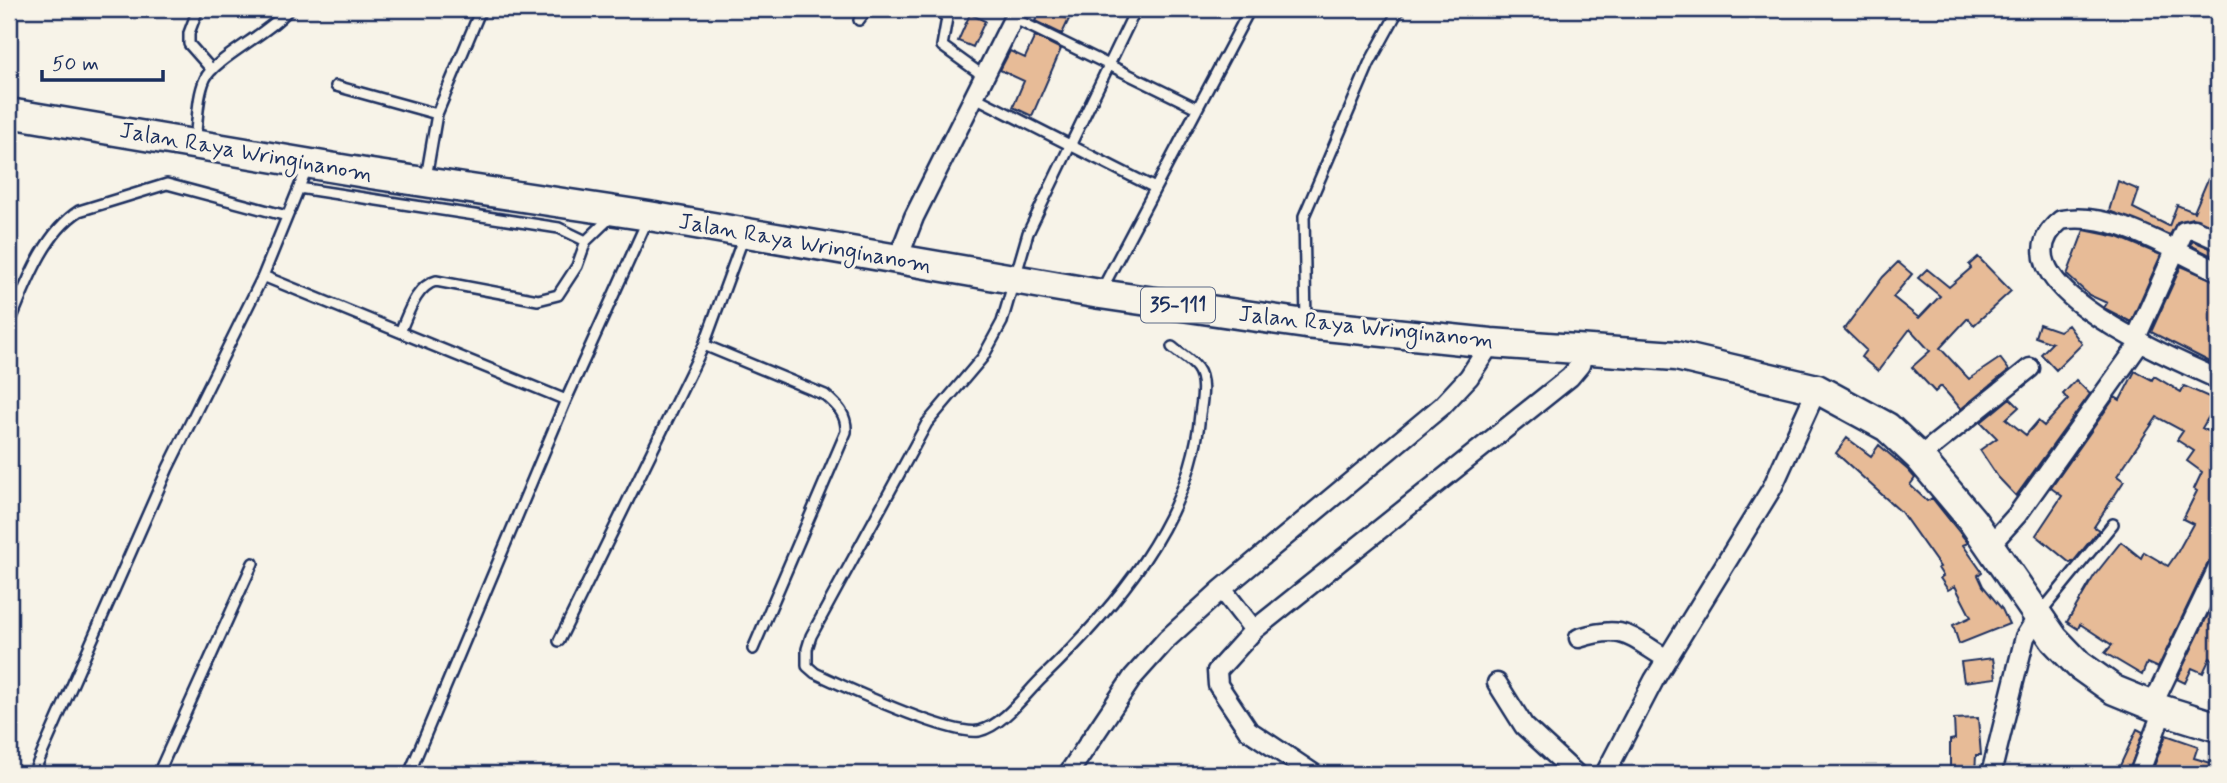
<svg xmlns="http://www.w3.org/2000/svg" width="2227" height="783" viewBox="0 0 2227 783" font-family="Mynerve,sans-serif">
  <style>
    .building { fill: #e7bb97; stroke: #1b2f5e; stroke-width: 2 }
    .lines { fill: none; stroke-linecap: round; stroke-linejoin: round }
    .lane-casing { stroke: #1b2f5e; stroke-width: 14 }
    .street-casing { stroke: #1b2f5e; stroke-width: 23 }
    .primary-casing { stroke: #1b2f5e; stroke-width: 33 }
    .lane { stroke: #f7f3e8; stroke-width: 9 }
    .street { stroke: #f7f3e8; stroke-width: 18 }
    .primary { stroke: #f7f3e8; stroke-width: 28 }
    .labels { text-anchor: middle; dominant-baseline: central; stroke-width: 6; stroke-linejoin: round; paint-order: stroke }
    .shield { fill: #f7f3e8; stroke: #5d6a87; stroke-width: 2 }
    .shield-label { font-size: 21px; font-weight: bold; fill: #1b2f5e }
    .street-label { font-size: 23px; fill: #1b2f5e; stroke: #f7f3e8 }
  </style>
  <rect width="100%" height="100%" fill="#f7f3e8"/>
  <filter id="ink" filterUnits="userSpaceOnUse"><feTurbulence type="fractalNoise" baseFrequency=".0143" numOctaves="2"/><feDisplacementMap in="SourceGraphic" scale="14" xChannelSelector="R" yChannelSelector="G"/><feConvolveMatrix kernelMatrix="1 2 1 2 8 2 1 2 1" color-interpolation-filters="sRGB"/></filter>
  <g filter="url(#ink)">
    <path class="building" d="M 1041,9 L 1069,19 L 1062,34 L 1035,21 Z
      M 970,14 L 985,21 L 973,47 L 958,41 Z
      M 1035,36 L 1061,49 L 1032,116 L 1013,107 L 1024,81 L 1000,70 L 1010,51 L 1025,58 Z
      M 2208,179 L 2218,183 L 2218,228 L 2192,218 L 2177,222 L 2170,235 L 2109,211 L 2118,181 L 2139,190 L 2133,208 L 2169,226 L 2177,205 L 2194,212 Z
      M 2084,230 L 2118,237 L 2161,255 L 2131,322 L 2104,308 L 2107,303 L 2089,295 L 2067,275 Z
      M 2193,241 L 2218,251 L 2218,259 L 2190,245 Z
      M 1978,257 L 2011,291 L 1974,325 L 1968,318 L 1940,348 L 1969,379 L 2000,358 L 2009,370 L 1961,409 L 1941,386 L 1935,392 L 1912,367 L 1930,351 L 1910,329 L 1878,371 L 1861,357 L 1866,350 L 1844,329 L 1883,277 L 1898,262 L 1912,274 L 1893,297 L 1919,318 L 1940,296 L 1918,278 L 1927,269 L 1949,287 L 1971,268 L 1969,265 Z
      M 2181,266 L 2218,282 L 2218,366 L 2151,332 Z
      M 2039,324 L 2059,331 L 2068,325 L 2082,344 L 2056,370 L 2041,354 L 2052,343 L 2035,337 Z
      M 2135,371 L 2152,380 L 2154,376 L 2181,392 L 2184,386 L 2218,401 L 2202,428 L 2218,436 L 2218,557 L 2208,563 L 2158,668 L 2147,663 L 2142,675 L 2105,653 L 2112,645 L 2080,624 L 2078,629 L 2067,622 L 2094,576 L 2121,542 L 2141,558 L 2144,552 L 2168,566 L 2177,553 L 2193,524 L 2183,519 L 2197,491 L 2194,489 L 2202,472 L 2187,461 L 2194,451 L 2177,440 L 2183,431 L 2157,417 L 2117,476 L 2124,481 L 2094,527 L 2099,530 L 2074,561 L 2070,563 L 2036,535 L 2062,496 L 2051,488 L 2115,397 L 2120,400 Z
      M 2076,380 L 2090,394 L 2016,496 L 1998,477 L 1980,450 L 1997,438 L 1981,422 L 2010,398 L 2019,407 L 2006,419 L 2026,435 L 2038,421 L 2044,426 L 2068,400 L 2063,394 Z
      M 1847,438 L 1871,456 L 1879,445 L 1908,470 L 1915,478 L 1910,485 L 1927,501 L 1932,498 L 1968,543 L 1963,545 L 1982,572 L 1978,575 L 1983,586 L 2002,609 L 2009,624 L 1959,644 L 1953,625 L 1971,617 L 1955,586 L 1948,590 L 1940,578 L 1943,576 L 1938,568 L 1940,567 L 1901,512 L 1836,453 Z
      M 2218,594 L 2218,662 L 2210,658 L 2203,673 L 2192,668 L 2185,683 L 2177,679 Z
      M 1993,658 L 1996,678 L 1964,682 L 1961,662 Z
      M 1978,718 L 1981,755 L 1976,755 L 1975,774 L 1950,774 L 1950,740 L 1955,739 L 1954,719 Z
      M 2137,729 L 2143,732 L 2128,774 L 2118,770 Z
      M 2166,735 L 2198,746 L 2194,758 L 2218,765 L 2218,774 L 2151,774 Z"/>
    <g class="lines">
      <defs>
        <path id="lane" d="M 198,9 L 189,33 L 189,44 L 212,70
          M 937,9 L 947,18 L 942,46 L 985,77
          M 1136,9 L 1028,233 L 1002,322 L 983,357 L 927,423 L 811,636 L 807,649 L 807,666 L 815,673 C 845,687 950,736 979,731 C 1002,726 1024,696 1040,680 C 1114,609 1191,520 1200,414 C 1202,400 1206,380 1197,368 C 1191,360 1180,354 1172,347
          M 1013,18 L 1197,108
          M 859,20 L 867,9
          M 336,86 L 437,114
          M 975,97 L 1155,188
          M 195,139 C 198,120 197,97 205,79 C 213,60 271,32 289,9
          M 426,178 L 437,114 L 481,9
          M 299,188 L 559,228 L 586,241
          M 263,276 L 566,400
          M 1102,289 L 1250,9
          M 1306,322 L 1304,216 L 1369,64 L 1399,9
          M 9,325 C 25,287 43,234 79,211 L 167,184 L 287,216
          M 400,332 C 408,314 416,286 436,281 L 538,300 L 558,295 L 577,266 L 586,241 L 613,215
          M 704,345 L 825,395 C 838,406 847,415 846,432 L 753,649
          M 2041,612 L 2113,524
          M 559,641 L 704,345 L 744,236
          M 33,774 L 168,468 L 263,276 L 307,168
          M 158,774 L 253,563
          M 409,774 L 566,400 L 647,221"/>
        <path id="street" d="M 897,261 L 914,217 L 1018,9
          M 2218,271 C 2172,251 2114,210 2061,220 C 1984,282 2180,361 2218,379
          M 2135,340 L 2184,231 L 2194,229 L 2218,240
          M 1919,457 L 2030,368
          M 1990,545 L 2017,515 L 2140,343
          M 1222,589 L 1254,630
          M 1579,638 C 1624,624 1629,636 1667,659
          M 1497,683 L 1524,726 L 1576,774
          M 2152,706 L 2218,568
          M 1068,774 L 1133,677 L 1167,639 L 1222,589 L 1442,406 L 1469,377 L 1491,343
          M 1314,774 L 1248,730 L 1218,685 L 1217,671 L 1254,630 L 1570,377 L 1580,365 L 1584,350
          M 1605,774 L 1654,680 L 1772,488 L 1817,389
          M 1991,774 L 2025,637 L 2038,616
          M 2139,774 L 2163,710"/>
        <path id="primary" d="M 9,113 L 371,174 L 649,216 L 1100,294 L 1306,324 L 1491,343 L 1676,356 L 1817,389 L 1887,427 L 1919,457 L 1972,520 L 2054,639 L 2079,665 L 2114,690 L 2163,710 L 2218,727"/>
      </defs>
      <use href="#lane" class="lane-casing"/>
      <use href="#street" class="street-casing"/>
      <use href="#primary" class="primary-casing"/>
      <use href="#lane" class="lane"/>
      <use href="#street" class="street"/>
      <use href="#primary" class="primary"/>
    </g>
  </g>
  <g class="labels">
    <rect class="shield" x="1141" y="287.5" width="74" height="35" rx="5"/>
    <g class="shield-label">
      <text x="1178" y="305">35-111</text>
    </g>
    <g class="street-label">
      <text transform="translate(246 153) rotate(10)">Jalan Raya Wringinanom</text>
      <text transform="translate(805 244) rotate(10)">Jalan Raya Wringinanom</text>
      <text transform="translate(1366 328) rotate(6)">Jalan Raya Wringinanom</text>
    </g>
  </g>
  <rect width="2227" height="783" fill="none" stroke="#f7f3e8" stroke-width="35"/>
  <rect x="18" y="18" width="2192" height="748" fill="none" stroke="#1b2f5e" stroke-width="2.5" filter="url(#ink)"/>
  <path d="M42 70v10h121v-10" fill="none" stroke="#1b2f5e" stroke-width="3.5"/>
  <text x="52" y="70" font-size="21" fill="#1b2f5e" stroke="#f7f3e8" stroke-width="5" paint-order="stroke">50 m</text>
</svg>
